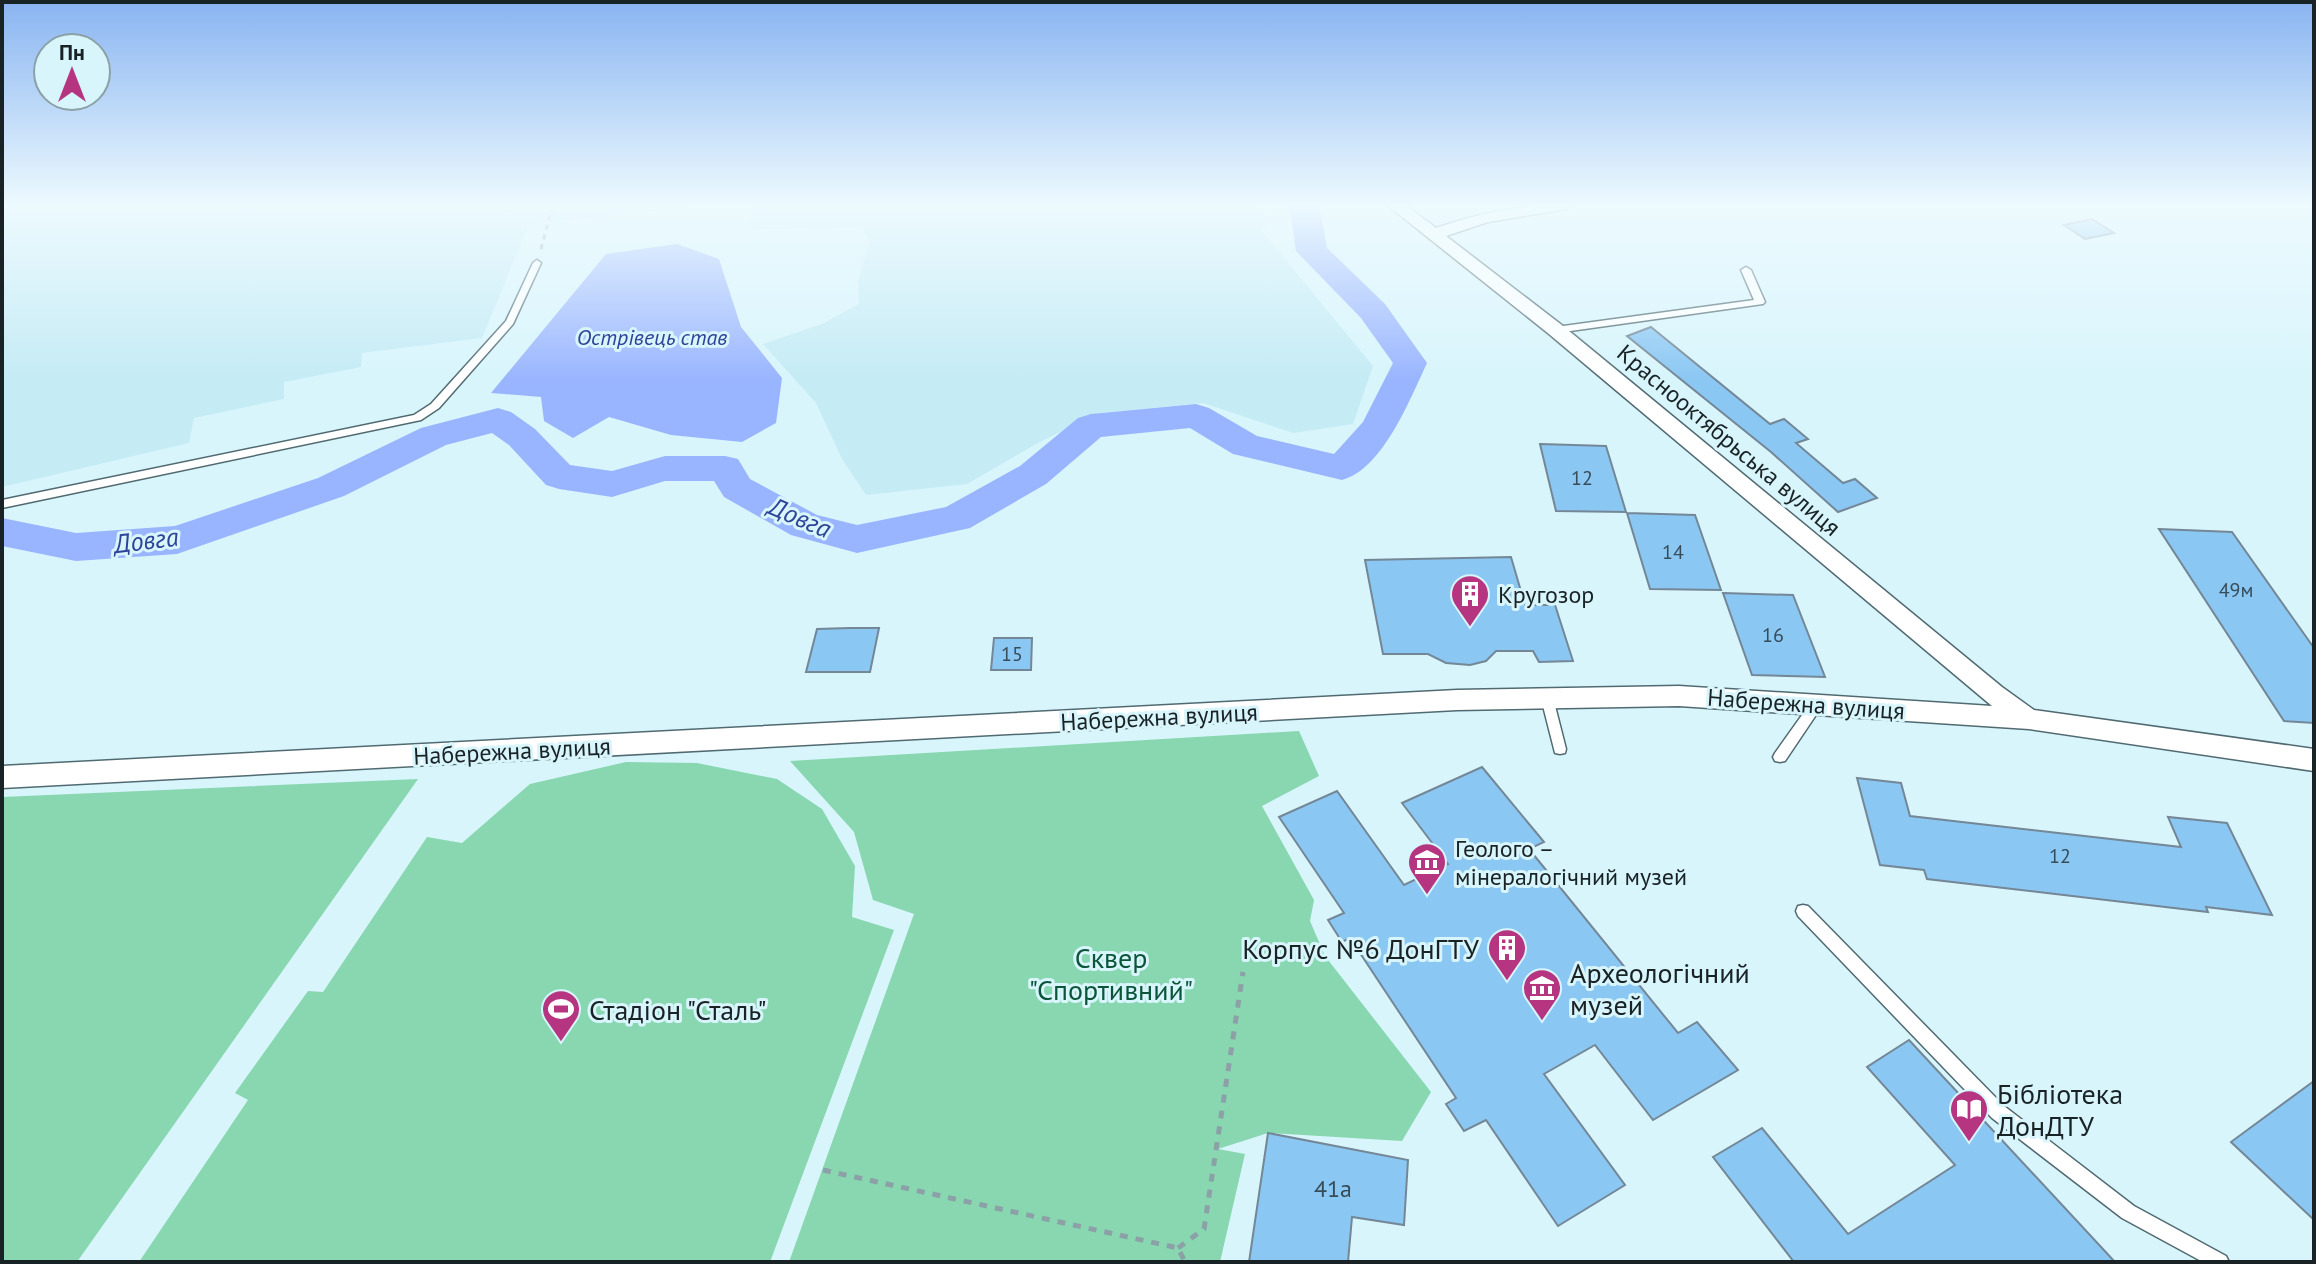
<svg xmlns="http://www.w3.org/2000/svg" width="2316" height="1264" viewBox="0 0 2316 1264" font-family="'PT Sans',sans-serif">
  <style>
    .built { fill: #c5ebf5 }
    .green { fill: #88d7b0 }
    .water { fill: #9ab5ff }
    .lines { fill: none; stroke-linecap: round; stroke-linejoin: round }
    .river { fill: #9ab5ff; fill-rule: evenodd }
    .building { fill: #8bc7f3; stroke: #748796; stroke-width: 2 }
    .lane-casing { stroke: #516a71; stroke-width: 3 }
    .street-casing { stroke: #516a71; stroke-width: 3 }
    .path-far1 { stroke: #8ca1a7; stroke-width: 3; stroke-dasharray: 5 5; stroke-linecap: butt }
    .path { stroke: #8ca1a7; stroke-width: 5; stroke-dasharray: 8 8; stroke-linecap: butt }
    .lane { fill: #fff; fill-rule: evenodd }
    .street { fill: #fff; fill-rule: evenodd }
    .labels { text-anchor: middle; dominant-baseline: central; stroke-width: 6; stroke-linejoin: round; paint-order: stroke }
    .number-label { font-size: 20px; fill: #364c59 }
    .far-water-label { font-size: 22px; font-style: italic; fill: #2d4498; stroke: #d8f5fc }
    .street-label { font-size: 24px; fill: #192326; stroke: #d8f5fc }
    .poi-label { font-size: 24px; fill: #192326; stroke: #d8f5fc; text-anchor: start }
    .near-number-label { font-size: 24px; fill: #364c59 }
    .water-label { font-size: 26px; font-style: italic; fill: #2d4498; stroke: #d8f5fc }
    .near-poi-label { font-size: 28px; fill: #192326; stroke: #d8f5fc; text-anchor: start }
    .near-park-label { font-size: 28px; fill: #0b5639; stroke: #d8f5fc }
  </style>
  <rect width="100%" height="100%" fill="#d8f5fc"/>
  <path class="built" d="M 2,204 L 728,204 L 529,224 L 482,338 L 362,353 L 361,367 L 284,382 L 284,399 L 194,418 L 189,443 L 2,487 Z
    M 754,204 L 1258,204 L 1269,218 L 1262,231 L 1373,366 L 1353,424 L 1293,433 L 1203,403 L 1098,413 L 1036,444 L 967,484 L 866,495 L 842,459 L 816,403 L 763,344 L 822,324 L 859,304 L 858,281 L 870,240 L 861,227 L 746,230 Z"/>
  <path class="green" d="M 1299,731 L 1319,776 L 1262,806 L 1314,900 L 1310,921 L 1325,956 L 1431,1092 L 1402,1141 L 1268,1133 L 1218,1149 L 1245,1154 L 1220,1262 L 789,1262 L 914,914 L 873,900 L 854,832 L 790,761 Z
    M 626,762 L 697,763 L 777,779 L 822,809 L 855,866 L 852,917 L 894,930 L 770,1262 L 139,1262 L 248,1100 L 235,1093 L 308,991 L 323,992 L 427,837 L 462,843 L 530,784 Z
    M 418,779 L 77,1262 L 2,1262 L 2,797 Z"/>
  <path class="water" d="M 677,244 L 719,259 L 741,327 L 782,378 L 776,423 L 742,442 L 671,435 L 609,417 L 573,438 L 544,421 L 541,397 L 491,393 L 606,254 Z"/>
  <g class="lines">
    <path class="river" d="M 1289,204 L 1319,204 L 1327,248 L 1385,304 L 1427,363 C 1410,399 1383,469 1342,480 L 1233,454 L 1190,428 L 1101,437 L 1046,484 L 970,528 L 857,553 L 791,535 L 724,497 L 714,481 L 665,481 L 612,497 L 559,489 L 546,485 L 509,445 L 492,433 L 446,445 L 344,496 L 177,554 L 76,561 L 2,546 L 2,518 L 76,533 L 175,526 L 318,478 L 421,428 L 498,408 L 511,412 L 535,429 L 570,465 L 612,471 L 665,456 L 725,456 L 738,459 L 750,479 L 817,515 L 857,525 L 946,507 L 1020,466 L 1078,418 L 1091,414 L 1196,404 L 1209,408 L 1257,436 L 1334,454 L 1363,422 L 1393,363 L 1361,318 L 1296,251 Z"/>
  </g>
  <path class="building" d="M 2092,219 L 2114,233 L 2085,239 L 2064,225 Z
    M 1651,327 L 1770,424 L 1784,419 L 1808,439 L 1796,443 L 1843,483 L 1855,479 L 1877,498 L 1838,512 L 1771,452 L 1627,336 Z
    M 1540,444 L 1606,446 L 1626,512 L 1556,511 Z
    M 1627,513 L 1695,515 L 1721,590 L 1650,589 Z
    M 2159,529 L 2232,532 L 2314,648 L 2314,723 L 2284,721 Z
    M 1511,557 L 1525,605 L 1555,605 L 1573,661 L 1539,662 L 1533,651 L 1496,651 L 1486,661 L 1470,665 L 1446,663 L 1428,654 L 1383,654 L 1365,560 Z
    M 1723,593 L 1793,595 L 1825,677 L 1752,675 Z
    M 850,628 L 879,628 L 870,672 L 806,672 L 817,629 Z
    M 994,638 L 1032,638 L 1031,670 L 991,670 Z
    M 1482,767 L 1544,842 L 1529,849 L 1678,1033 L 1697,1022 L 1738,1070 L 1653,1120 L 1595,1045 L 1544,1074 L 1625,1185 L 1558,1226 L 1486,1120 L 1464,1131 L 1446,1104 L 1456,1098 L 1350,938 L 1342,942 L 1328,920 L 1344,913 L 1279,817 L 1337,791 L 1404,885 L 1448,864 L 1402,803 Z
    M 1857,778 L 1901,783 L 1910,816 L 2181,847 L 2168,817 L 2227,823 L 2272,915 L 2206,907 L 2208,912 L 1927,879 L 1924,870 L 1880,865 Z
    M 1909,1040 L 2115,1262 L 1794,1262 L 1713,1157 L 1762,1128 L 1848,1234 L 1955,1165 L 1867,1067 Z
    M 2314,1081 L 2314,1220 L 2231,1142 Z
    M 1268,1133 L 1408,1160 L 1404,1225 L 1352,1217 L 1348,1262 L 1249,1262 Z"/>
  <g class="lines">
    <defs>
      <path id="lane" d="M 537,260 L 541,263 L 513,324 L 439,408 L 421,420 L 2,508 L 2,500 L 414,415 L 431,404 L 506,321 L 533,263 Z
        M 1746,267 L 1751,270 L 1765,302 L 1763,304 L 1556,333 L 1551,330 L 1556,327 L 1754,300 L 1741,270 Z
        M 1547,693 L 1551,695 L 1553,698 L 1566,749 L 1565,753 L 1560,754 L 1555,753 L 1554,749 L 1541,698 L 1543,695 Z
        M 1816,700 L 1820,701 L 1822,705 L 1820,709 L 1785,761 L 1780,762 L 1775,761 L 1773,757 L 1775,753 L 1812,701 Z
        M 1803,905 L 1808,906 L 2004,1106 L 2134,1206 L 2226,1256 L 2229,1262 L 2203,1262 L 2122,1218 L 1992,1118 L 1798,916 L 1796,911 L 1798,906 Z"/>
      <path id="street" d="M 1386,204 L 1404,204 L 1436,228 C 1482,212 1525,204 1574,204 L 1566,209 L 1488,222 L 1446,236 L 1563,326 L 2002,687 L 2034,710 L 2314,749 L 2314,771 L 2029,729 L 1679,706 L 1457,710 L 2,788 L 2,766 L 1457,690 L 1679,686 L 1992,706 L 1549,334 Z"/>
    </defs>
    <use href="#lane" class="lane-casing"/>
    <use href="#street" class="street-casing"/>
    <path class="path-far1" d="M 541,249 L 553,204"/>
    <path class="path" d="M 823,1170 L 1178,1248 L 1185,1262
      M 1178,1248 L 1204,1229 L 1243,972"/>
    <use href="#lane" class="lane"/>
    <use href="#street" class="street"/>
  </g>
  <linearGradient id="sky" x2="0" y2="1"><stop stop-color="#89b4f1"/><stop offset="0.54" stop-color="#edfafe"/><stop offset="1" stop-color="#edfafe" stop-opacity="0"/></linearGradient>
  <rect width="2316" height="380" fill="url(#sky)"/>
  <defs>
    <symbol id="building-pin" viewBox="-11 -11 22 30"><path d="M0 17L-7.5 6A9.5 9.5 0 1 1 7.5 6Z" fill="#b63581" stroke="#d8f5fc"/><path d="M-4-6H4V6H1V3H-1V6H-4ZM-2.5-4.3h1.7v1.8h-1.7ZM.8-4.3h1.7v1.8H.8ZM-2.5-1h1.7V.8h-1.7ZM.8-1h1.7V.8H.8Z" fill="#fff"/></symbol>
    <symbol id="museum-pin" viewBox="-11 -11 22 30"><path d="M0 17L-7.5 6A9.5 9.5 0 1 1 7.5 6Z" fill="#b63581" stroke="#d8f5fc"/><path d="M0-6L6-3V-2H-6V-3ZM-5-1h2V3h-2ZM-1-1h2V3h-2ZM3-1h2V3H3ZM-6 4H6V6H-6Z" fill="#fff"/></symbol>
    <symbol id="stadium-pin" viewBox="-11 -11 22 30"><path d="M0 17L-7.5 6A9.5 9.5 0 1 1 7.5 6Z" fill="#b63581" stroke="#d8f5fc"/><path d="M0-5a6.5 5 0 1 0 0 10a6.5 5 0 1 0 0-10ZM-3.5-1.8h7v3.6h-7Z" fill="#fff"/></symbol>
    <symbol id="library-pin" viewBox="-11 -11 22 30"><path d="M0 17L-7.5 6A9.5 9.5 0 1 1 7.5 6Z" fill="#b63581" stroke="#d8f5fc"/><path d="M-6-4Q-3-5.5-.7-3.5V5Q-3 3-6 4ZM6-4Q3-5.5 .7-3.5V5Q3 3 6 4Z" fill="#fff"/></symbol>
  </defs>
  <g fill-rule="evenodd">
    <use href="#building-pin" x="1448" y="572" width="44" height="60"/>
    <use href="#museum-pin" x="1405" y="840" width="44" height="60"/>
    <use href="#building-pin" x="1485" y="926" width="44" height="60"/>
    <use href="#museum-pin" x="1520" y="966" width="44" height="60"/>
    <use href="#stadium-pin" x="539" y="987" width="44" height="60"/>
    <use href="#library-pin" x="1947" y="1087" width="44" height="60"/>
  </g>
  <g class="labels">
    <g class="number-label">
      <text x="1582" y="478">12</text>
      <text x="1673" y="552">14</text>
      <text x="2236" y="590">49м</text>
      <text x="1773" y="635">16</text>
      <text x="1012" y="654">15</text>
      <text x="2060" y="856">12</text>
    </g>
    <g class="far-water-label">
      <text x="652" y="337">Острівець став</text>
    </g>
    <g class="street-label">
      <text transform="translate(1729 440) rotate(40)">Краснооктябрьська вулиця</text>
      <text transform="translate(1806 704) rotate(4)">Набережна вулиця</text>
      <text transform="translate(1159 717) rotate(-3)">Набережна вулиця</text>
      <text transform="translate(512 751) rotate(-3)">Набережна вулиця</text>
    </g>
    <g class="poi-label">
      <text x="1498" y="594">Кругозор</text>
      <text x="1455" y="848">Геолого –<tspan x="1455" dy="28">мінералогічний музей</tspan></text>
    </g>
    <g class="near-number-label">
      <text x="1333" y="1188">41а</text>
    </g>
    <g class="water-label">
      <text transform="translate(800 517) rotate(23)">Довга</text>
      <text transform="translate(146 540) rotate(-7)">Довга</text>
    </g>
    <g class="near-poi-label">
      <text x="1479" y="948" text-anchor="end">Корпус №6 ДонГТУ</text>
      <text x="1570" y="972">Археологічний<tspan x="1570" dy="32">музей</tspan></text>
      <text x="589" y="1009">Стадіон "Сталь"</text>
      <text x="1997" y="1093">Бібліотека<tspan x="1997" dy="32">ДонДТУ</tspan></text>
    </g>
    <g class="near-park-label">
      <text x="1111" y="957">Сквер<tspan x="1111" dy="32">"Спортивний"</tspan></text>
    </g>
  </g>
  <rect width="2316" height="1264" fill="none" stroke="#192326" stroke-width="8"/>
  <g transform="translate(72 72)"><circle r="38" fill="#d8f5fc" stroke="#8ca1a6" stroke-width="2"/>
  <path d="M0-6L14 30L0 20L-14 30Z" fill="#b63581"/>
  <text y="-12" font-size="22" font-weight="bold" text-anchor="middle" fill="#192326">Пн</text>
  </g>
</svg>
